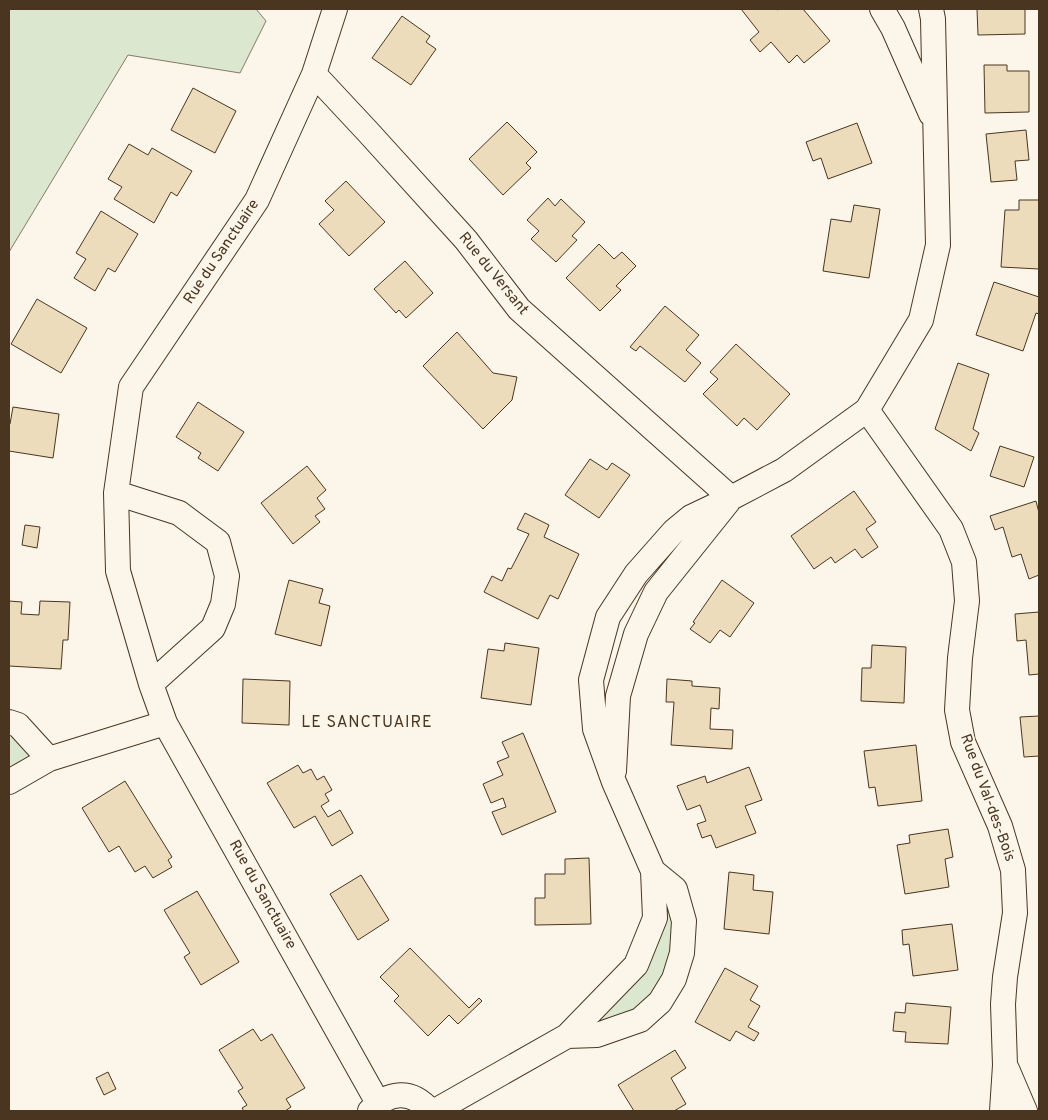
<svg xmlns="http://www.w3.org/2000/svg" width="1048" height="1120" viewBox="0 0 1048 1120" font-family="Overpass,sans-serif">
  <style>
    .green { fill: #dce7d0; stroke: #887966 }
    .building { fill: #ecdcbc; stroke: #4a3520 }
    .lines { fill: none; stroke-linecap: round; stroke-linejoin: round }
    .minor-casing { stroke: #4a3520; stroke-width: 26 }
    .minor { stroke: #fbf6e9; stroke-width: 24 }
    .labels { text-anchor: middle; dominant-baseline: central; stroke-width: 4; stroke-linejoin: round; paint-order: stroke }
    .street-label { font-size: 15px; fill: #4a3520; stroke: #fbf6e9 }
    .neighbourhood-label { font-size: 16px; letter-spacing: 1px; fill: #4a3520; stroke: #fbf6e9 }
  </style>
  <rect width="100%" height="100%" fill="#fbf6e9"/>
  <path class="green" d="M 9,9 L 256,9 L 266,21 L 240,73 L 128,55 L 9,252 Z
    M 9,722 L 49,759 L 9,782 Z
    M 653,871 L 684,921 L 660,1002 L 567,1036 L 636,965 Z"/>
  <path class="building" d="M 741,9 L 776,9 L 777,10 L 779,9 L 803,9 L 830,41 L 804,63 L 797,55 L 789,63 L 771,42 L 760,52 L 750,40 L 759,32 Z
    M 977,9 L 1025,9 L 1025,34 L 978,35 Z
    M 402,16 L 430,36 L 426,42 L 436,49 L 411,85 L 372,58 Z
    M 984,65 L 1007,65 L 1007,71 L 1029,71 L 1029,112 L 985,113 Z
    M 193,88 L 236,111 L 215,153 L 171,130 Z
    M 507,122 L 537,152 L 526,163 L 531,168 L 503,195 L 469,159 Z
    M 857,123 L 872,163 L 828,179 L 821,158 L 813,161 L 806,142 Z
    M 1026,130 L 1029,160 L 1015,161 L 1017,180 L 991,182 L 986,134 Z
    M 129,144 L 148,155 L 152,148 L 192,171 L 177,196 L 171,192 L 154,223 L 114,199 L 122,187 L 108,179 Z
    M 346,181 L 385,222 L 349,256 L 319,224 L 334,210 L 325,201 Z
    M 548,198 L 555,206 L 561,199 L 585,222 L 572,236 L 577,240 L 556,262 L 531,239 L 539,231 L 527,220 Z
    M 1019,200 L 1039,200 L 1039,269 L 1001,267 L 1005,210 L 1019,210 Z
    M 854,205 L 880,209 L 869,278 L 823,271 L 831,219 L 851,222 Z
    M 101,211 L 138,234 L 115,272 L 108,268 L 95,291 L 74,278 L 86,259 L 76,253 Z
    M 599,244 L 614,259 L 622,252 L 636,266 L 616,286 L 621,290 L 600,311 L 566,278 Z
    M 405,261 L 433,293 L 406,318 L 399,310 L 396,313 L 374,289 Z
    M 994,282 L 1039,297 L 1039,314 L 1036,313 L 1023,351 L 976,335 Z
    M 37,299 L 87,328 L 61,373 L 11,344 Z
    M 665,306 L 699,335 L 686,350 L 701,363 L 685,382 L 640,346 L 636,351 L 630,347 Z
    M 457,332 L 493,373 L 517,377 L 512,400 L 483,429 L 423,366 Z
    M 736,344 L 790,394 L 757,430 L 744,418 L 737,426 L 703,394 L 718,379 L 710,372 Z
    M 958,363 L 989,374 L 973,429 L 979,433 L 971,451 L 935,429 Z
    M 198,402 L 244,432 L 218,471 L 198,458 L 201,453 L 176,437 Z
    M 13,407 L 59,414 L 53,458 L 9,451 L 9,423 L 10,424 Z
    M 1000,446 L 1034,457 L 1024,487 L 990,476 Z
    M 590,459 L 607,470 L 612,463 L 630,475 L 599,518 L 565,495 Z
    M 307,466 L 326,490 L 317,498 L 325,509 L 315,516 L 320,522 L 293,544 L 261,503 Z
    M 854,491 L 876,522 L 866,529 L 878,547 L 862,558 L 855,549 L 835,563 L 831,557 L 814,569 L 791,536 Z
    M 1036,501 L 1039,513 L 1039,575 L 1029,579 L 1021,554 L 1012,557 L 1003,527 L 995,530 L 990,516 Z
    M 525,513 L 549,525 L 544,537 L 579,554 L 558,599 L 550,595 L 538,619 L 484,592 L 492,576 L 502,581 L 508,568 L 511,569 L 529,534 L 517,529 Z
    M 25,525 L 40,527 L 37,548 L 22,545 Z
    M 289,580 L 323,589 L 319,603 L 330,606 L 321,646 L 275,634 Z
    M 722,580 L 754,603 L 730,637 L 720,630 L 710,643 L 690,629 L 695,623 L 693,622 Z
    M 9,601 L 22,602 L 21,614 L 39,615 L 40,601 L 70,602 L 68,640 L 63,640 L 61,669 L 9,666 Z
    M 1039,612 L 1039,674 L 1029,675 L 1026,640 L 1017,641 L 1015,614 Z
    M 505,643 L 539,648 L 531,705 L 481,698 L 488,649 L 504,651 Z
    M 872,645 L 906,647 L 904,703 L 861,701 L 862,668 L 871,668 Z
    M 243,679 L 290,681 L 289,725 L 242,723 Z
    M 667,679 L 692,681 L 692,686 L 720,688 L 719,709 L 711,708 L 710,729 L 733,730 L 732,749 L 671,745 L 674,702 L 666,702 Z
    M 1039,716 L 1039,756 L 1024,757 L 1020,717 Z
    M 523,733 L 556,812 L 502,835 L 492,812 L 506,807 L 503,798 L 491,803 L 483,784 L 503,775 L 497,762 L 509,757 L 502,742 Z
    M 916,745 L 922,801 L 878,806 L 875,787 L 869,788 L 864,751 Z
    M 298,765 L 303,773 L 311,769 L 317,780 L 324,776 L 332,790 L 325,794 L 329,801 L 321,806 L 328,817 L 340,810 L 353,833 L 332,846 L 315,816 L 294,828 L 267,783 Z
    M 749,767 L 762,800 L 745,806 L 756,833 L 716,848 L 711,835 L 702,838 L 697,824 L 706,821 L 700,805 L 687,810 L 677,786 L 705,776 L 707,783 Z
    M 125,781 L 172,857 L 168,860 L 172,867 L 153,878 L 145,866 L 135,872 L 119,846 L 109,852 L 82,808 Z
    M 948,829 L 953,857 L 945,859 L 949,887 L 905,894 L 897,845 L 910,843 L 909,835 Z
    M 589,858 L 591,924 L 535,925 L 535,898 L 545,898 L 545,874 L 565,874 L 565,859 Z
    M 729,872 L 754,875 L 753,890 L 773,892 L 769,934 L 724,929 Z
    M 361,875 L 389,920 L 358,940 L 330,894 Z
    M 197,891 L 239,962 L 201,985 L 184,957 L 190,953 L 164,910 Z
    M 952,924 L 958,970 L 913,976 L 909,944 L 903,945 L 902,930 Z
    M 410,948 L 469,1008 L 479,998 L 482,1001 L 458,1024 L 449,1015 L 428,1036 L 394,1001 L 399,996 L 380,977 Z
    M 725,968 L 758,986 L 750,1000 L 760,1006 L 748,1027 L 759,1033 L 754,1041 L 736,1031 L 730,1041 L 695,1022 Z
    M 906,1003 L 951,1007 L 948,1044 L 905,1042 L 906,1032 L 893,1031 L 895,1012 L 905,1013 Z
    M 253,1029 L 261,1041 L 272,1034 L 305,1088 L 286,1099 L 291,1107 L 285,1111 L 244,1111 L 242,1108 L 247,1105 L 238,1091 L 243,1088 L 219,1050 Z
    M 675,1050 L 686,1068 L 671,1078 L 686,1104 L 674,1111 L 634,1111 L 618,1085 Z
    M 108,1072 L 116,1089 L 104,1095 L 96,1078 Z"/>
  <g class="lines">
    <defs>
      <path id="minor" d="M 335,9 L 314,74 L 257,200 L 131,387 L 116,493 L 118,571 L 151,684 L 165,723 L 378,1103
        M 882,9 L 893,28 L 931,114
        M 314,74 L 369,133 L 466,240 L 519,309 L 731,498
        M 867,410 L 951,529 L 964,562 L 967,601 L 960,658 L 957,710 L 963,742 L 1000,826 L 1013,870 L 1015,913 L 1005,977 L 1003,1004 L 1005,1065 L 1002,1111
        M 116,493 L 179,513 L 218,542 L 227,576 L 223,604 L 213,628 L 151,684
        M 9,722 L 18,725 L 49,759
        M 614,771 L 618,696 L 636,634 L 656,592 L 728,502
        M 9,782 L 49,759 L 165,723
        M 567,1036 L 597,1035 L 640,1020 L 660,1002 L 674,979 L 682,953 L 684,921 L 675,889 L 653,871
        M 1007,1069 L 1025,1111
        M 370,1111 C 389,1091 412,1089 430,1111
        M 435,1111 L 567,1036 L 636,965 L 655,918 L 653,871 L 614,782 L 595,729 L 591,680 L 608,617 L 636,574 L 674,531 L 691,517 L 731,498 L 784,470 L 867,410 L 921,320 L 938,245 L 933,19 L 931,9"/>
    </defs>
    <use href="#minor" class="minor-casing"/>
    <use href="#minor" class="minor"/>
  </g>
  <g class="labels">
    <g class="street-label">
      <text transform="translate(222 252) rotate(-56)">Rue du Sanctuaire</text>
      <text transform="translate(493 274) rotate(51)">Rue du Versant</text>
      <text transform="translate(987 798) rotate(70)">Rue du Val-des-Bois</text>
      <text transform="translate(262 895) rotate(61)">Rue du Sanctuaire</text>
    </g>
    <g class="neighbourhood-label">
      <text x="367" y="723">LE SANCTUAIRE</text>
    </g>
  </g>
  <rect width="1048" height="1120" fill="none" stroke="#4a3520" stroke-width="20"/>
</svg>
